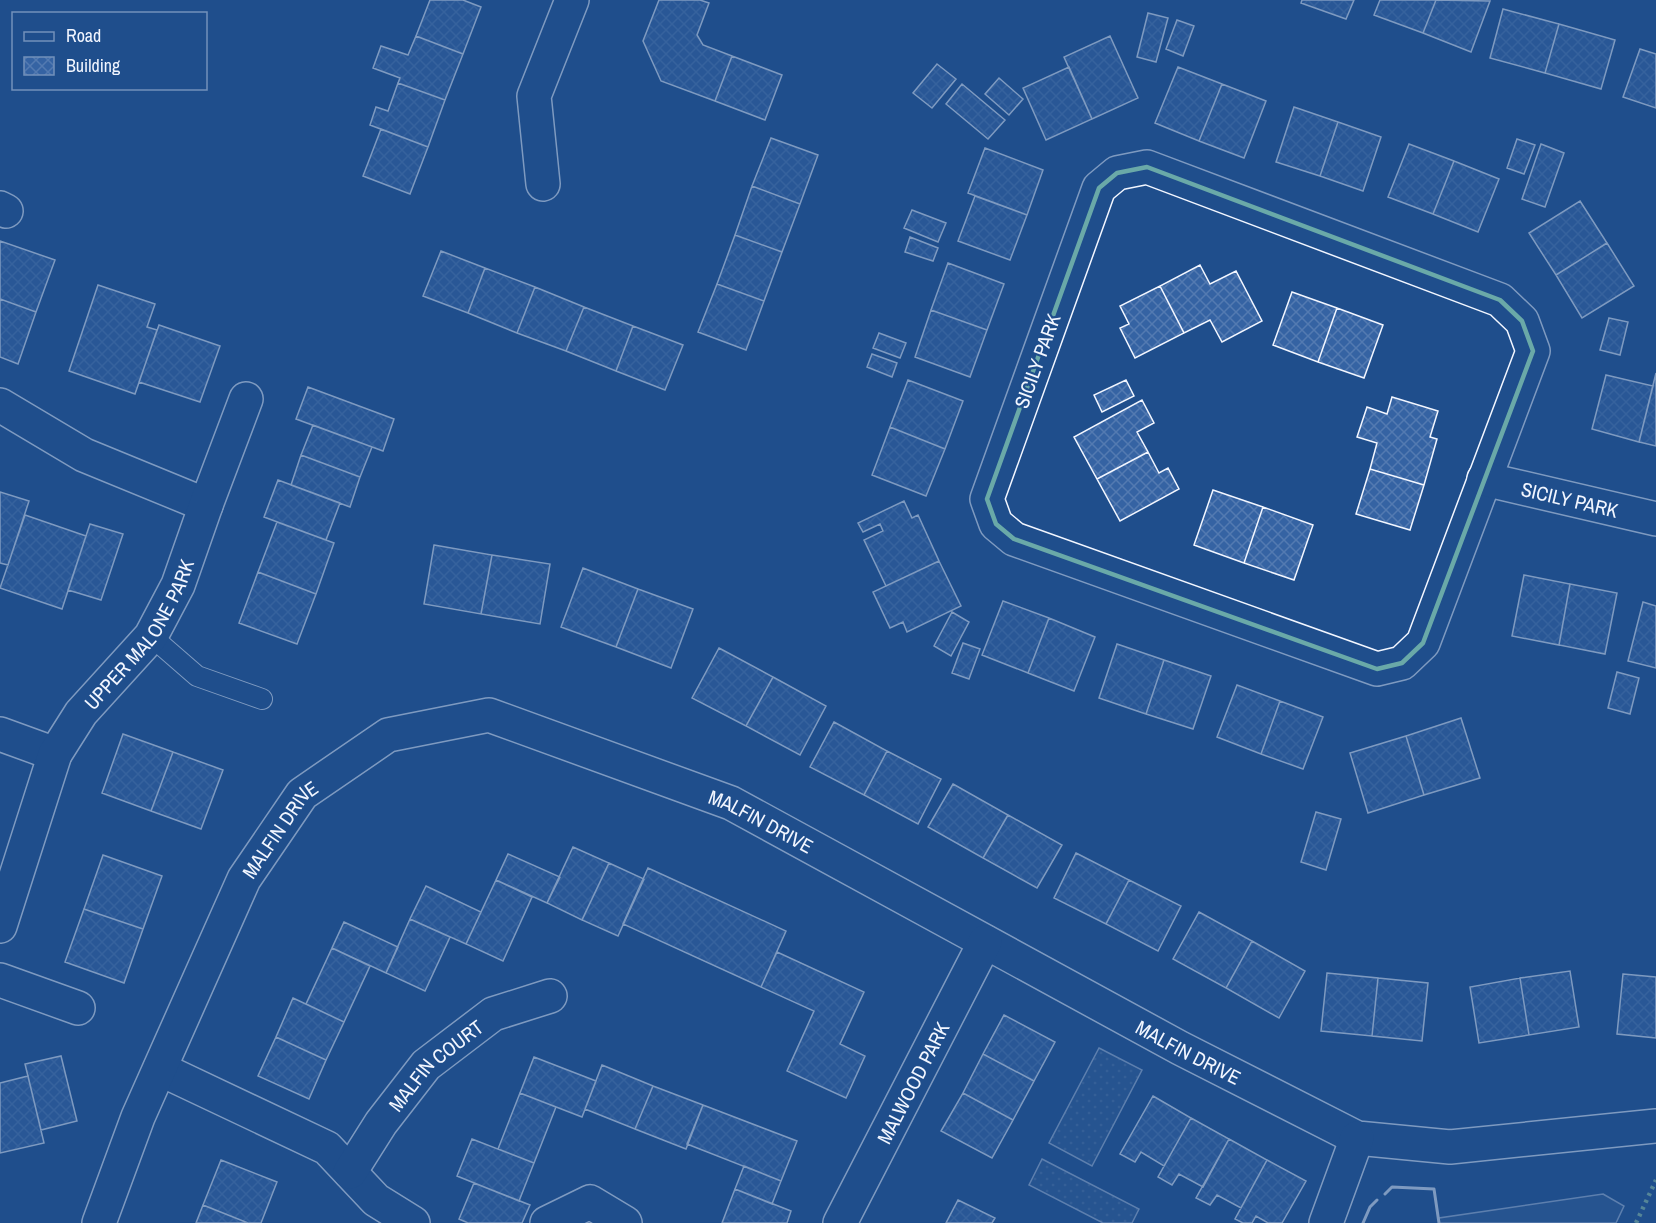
<svg xmlns="http://www.w3.org/2000/svg" width="1656" height="1223" viewBox="0 0 1656 1223" font-family="'Archivo Narrow',sans-serif">
  <style>
    .grass { fill: url(#grass-dots); stroke: #a8bbd7; stroke-width: 1.5 }
    .pitch { fill: #305b95; stroke: #a8bbd7; stroke-width: 1.5 }
    .building { fill: url(#building-cross-hatch); stroke: #f2f6ff; stroke-width: 1.5 }
    .lines { fill: none; stroke-linecap: round; stroke-linejoin: round }
    .lane-casing { stroke: #f2f6ff; stroke-width: 22 }
    .street-casing { stroke: #f2f6ff; stroke-width: 36 }
    .lane { stroke: #1f4e8c; stroke-width: 20 }
    .street { stroke: #1f4e8c; stroke-width: 33 }
    .hedge { stroke: #97c8a6; stroke-width: 4.5; stroke-dasharray: 3 4.5; stroke-linecap: butt }
    .wall { stroke: #f2f6ff; stroke-width: 3 }
    .marked { fill: none; stroke: #6aa9a8; stroke-width: 4.5; stroke-linejoin: round }
    .labels { text-anchor: middle; dominant-baseline: central; stroke-width: 4.5; stroke-linejoin: round; paint-order: stroke }
    .street-label { font-size: 20px; fill: #f2f6ff; stroke: #1f4e8c }
  </style>
  <defs>
    <pattern id="grass-dots" width="8" height="8" patternUnits="userSpaceOnUse" patternTransform="scale(1.5)"><rect width="8" height="8" fill="#305b95"/><path d="M2 2h.1M6 6h.1" fill="none" stroke="#4e73a5" stroke-width="1.8" stroke-linecap="round"/></pattern>
    <pattern id="building-cross-hatch" width="8" height="8" patternUnits="userSpaceOnUse" patternTransform="scale(1.5)"><rect width="8" height="8" fill="#3563a3"/><path d="M0 0l8 8M0 8l8-8" fill="none" stroke="#537ab1"/></pattern>
  </defs>
  <rect width="100%" height="100%" fill="#1f4e8c"/>
  <path class="grass" d="M 1099,1048 L 1142,1070 L 1092,1166 L 1049,1143 Z
    M 1042,1159 L 1139,1209 L 1132,1223 L 1103,1223 L 1029,1185 Z"/>
  <path class="pitch" d="M 1603,1194 L 1624,1206 L 1616,1223 L 1439,1223 L 1439,1218 Z"/>
  <path class="building" d="M 430,0 L 463,0 L 481,7 L 463,54 L 416,36 Z
    M 659,0 L 700,0 L 709,3 L 697,35 L 703,45 L 732,56 L 715,101 L 661,81 L 643,41 Z
    M 1302,0 L 1354,0 L 1346,19 L 1301,3 Z
    M 1380,0 L 1436,0 L 1423,33 L 1374,15 Z
    M 1436,0 L 1490,1 L 1471,52 L 1423,33 Z
    M 1503,9 L 1559,24 L 1545,73 L 1490,58 Z
    M 1148,13 L 1168,18 L 1156,62 L 1137,57 Z
    M 1177,20 L 1194,26 L 1183,56 L 1166,49 Z
    M 1559,24 L 1615,40 L 1601,89 L 1545,73 Z
    M 416,36 L 463,54 L 445,100 L 398,83 L 400,78 L 373,68 L 381,46 L 408,55 Z
    M 1110,36 L 1138,98 L 1092,119 L 1064,57 Z
    M 1640,49 L 1656,54 L 1656,108 L 1623,97 Z
    M 732,56 L 782,75 L 765,120 L 715,101 Z
    M 937,64 L 956,79 L 932,108 L 913,93 Z
    M 1069,67 L 1092,119 L 1046,140 L 1023,88 Z
    M 1178,67 L 1222,84 L 1199,141 L 1155,123 Z
    M 999,78 L 1023,99 L 1009,115 L 985,94 Z
    M 398,83 L 445,100 L 428,147 L 370,125 L 376,107 L 388,111 Z
    M 962,84 L 1005,120 L 988,139 L 946,104 Z
    M 1222,84 L 1266,101 L 1244,158 L 1199,141 Z
    M 1294,107 L 1338,122 L 1320,176 L 1276,162 Z
    M 1338,122 L 1381,137 L 1363,191 L 1320,176 Z
    M 381,129 L 428,147 L 410,194 L 363,176 Z
    M 771,138 L 818,155 L 800,204 L 752,186 Z
    M 1517,139 L 1535,145 L 1524,174 L 1507,168 Z
    M 1409,144 L 1454,161 L 1433,214 L 1388,197 Z
    M 1541,144 L 1564,153 L 1545,207 L 1522,199 Z
    M 985,148 L 1043,170 L 1027,215 L 968,193 Z
    M 1454,161 L 1499,179 L 1478,232 L 1433,214 Z
    M 752,186 L 800,204 L 782,252 L 735,235 Z
    M 975,196 L 1027,215 L 1010,260 L 958,241 Z
    M 1580,201 L 1607,243 L 1556,275 L 1529,233 Z
    M 912,210 L 946,223 L 938,242 L 904,228 Z
    M 735,235 L 782,252 L 764,301 L 717,284 Z
    M 910,237 L 938,248 L 933,261 L 905,252 Z
    M 0,241 L 55,260 L 36,312 L 0,299 Z
    M 1607,243 L 1634,286 L 1582,318 L 1556,275 Z
    M 441,251 L 485,268 L 468,313 L 423,296 Z
    M 948,263 L 1004,284 L 987,330 L 931,310 Z
    M 1200,265 L 1210,284 L 1236,271 L 1262,321 L 1222,342 L 1210,320 L 1184,333 L 1160,286 Z
    M 485,268 L 535,287 L 517,333 L 468,313 Z
    M 717,284 L 764,301 L 746,350 L 698,332 Z
    M 98,285 L 155,304 L 147,327 L 157,330 L 135,394 L 69,371 Z
    M 1160,286 L 1184,333 L 1135,358 L 1120,328 L 1129,324 L 1120,306 Z
    M 535,287 L 584,307 L 566,351 L 517,333 Z
    M 1292,292 L 1337,308 L 1318,362 L 1273,345 Z
    M 0,299 L 36,312 L 18,364 L 0,357 Z
    M 584,307 L 633,326 L 616,371 L 566,351 Z
    M 1337,308 L 1383,325 L 1364,378 L 1318,362 Z
    M 931,310 L 987,330 L 970,377 L 915,357 Z
    M 1609,318 L 1628,322 L 1620,355 L 1600,350 Z
    M 159,325 L 220,346 L 200,402 L 139,382 Z
    M 633,326 L 683,345 L 665,390 L 616,371 Z
    M 879,333 L 906,343 L 900,358 L 873,348 Z
    M 872,354 L 897,363 L 892,377 L 867,367 Z
    M 1656,373 L 1656,446 L 1639,442 Z
    M 1606,375 L 1653,386 L 1639,442 L 1592,429 Z
    M 908,380 L 963,401 L 945,449 L 890,427 Z
    M 1126,380 L 1134,396 L 1102,412 L 1094,395 Z
    M 308,387 L 394,419 L 383,451 L 296,419 Z
    M 1392,397 L 1438,411 L 1430,437 L 1437,439 L 1424,485 L 1370,469 L 1377,443 L 1357,437 L 1367,407 L 1387,414 Z
    M 1142,400 L 1154,423 L 1137,432 L 1148,452 L 1097,479 L 1074,437 Z
    M 313,425 L 372,447 L 360,477 L 301,455 Z
    M 890,427 L 945,449 L 926,496 L 872,475 Z
    M 1148,452 L 1159,473 L 1168,468 L 1179,489 L 1120,521 L 1097,479 Z
    M 301,455 L 360,477 L 350,507 L 291,485 Z
    M 1370,469 L 1424,485 L 1410,530 L 1356,514 Z
    M 278,480 L 340,503 L 326,540 L 264,517 Z
    M 1213,490 L 1263,507 L 1244,563 L 1194,545 Z
    M 0,492 L 29,501 L 8,565 L 0,563 Z
    M 904,501 L 912,518 L 918,515 L 939,561 L 886,586 L 864,540 L 883,531 L 880,524 L 863,532 L 858,523 Z
    M 1263,507 L 1313,525 L 1294,580 L 1244,563 Z
    M 25,515 L 86,536 L 62,609 L 0,588 Z
    M 277,522 L 334,543 L 316,594 L 258,572 Z
    M 90,524 L 123,534 L 101,600 L 68,590 Z
    M 434,545 L 492,555 L 481,614 L 424,604 Z
    M 492,555 L 550,564 L 540,624 L 481,614 Z
    M 939,561 L 961,606 L 907,632 L 903,622 L 890,628 L 873,592 Z
    M 583,568 L 638,589 L 616,647 L 561,627 Z
    M 258,572 L 316,594 L 297,644 L 239,623 Z
    M 1524,575 L 1570,584 L 1559,645 L 1512,636 Z
    M 1570,584 L 1617,593 L 1605,654 L 1559,645 Z
    M 638,589 L 693,609 L 671,668 L 616,647 Z
    M 1003,601 L 1049,618 L 1028,673 L 982,655 Z
    M 1643,602 L 1656,606 L 1656,668 L 1628,661 Z
    M 952,612 L 969,622 L 951,656 L 934,646 Z
    M 1049,618 L 1095,637 L 1074,691 L 1028,673 Z
    M 963,643 L 980,649 L 969,679 L 952,673 Z
    M 1117,644 L 1164,660 L 1146,714 L 1099,698 Z
    M 719,648 L 773,677 L 746,726 L 692,698 Z
    M 1164,660 L 1211,676 L 1193,729 L 1146,714 Z
    M 1617,672 L 1639,678 L 1630,714 L 1608,708 Z
    M 773,677 L 826,706 L 800,755 L 746,726 Z
    M 1237,685 L 1280,701 L 1261,754 L 1217,737 Z
    M 1280,701 L 1323,717 L 1303,769 L 1261,754 Z
    M 1461,718 L 1480,778 L 1424,795 L 1406,736 Z
    M 834,722 L 887,751 L 864,795 L 810,767 Z
    M 123,734 L 173,752 L 151,811 L 102,793 Z
    M 1406,736 L 1424,795 L 1368,813 L 1350,753 Z
    M 887,751 L 941,779 L 918,824 L 864,795 Z
    M 173,752 L 223,770 L 201,829 L 151,811 Z
    M 953,784 L 1008,815 L 983,858 L 928,827 Z
    M 1316,812 L 1341,819 L 1326,870 L 1301,862 Z
    M 1008,815 L 1062,845 L 1037,888 L 983,858 Z
    M 573,847 L 609,863 L 582,920 L 547,903 Z
    M 1076,853 L 1129,880 L 1106,924 L 1054,898 Z
    M 508,854 L 560,877 L 547,903 L 496,880 Z
    M 103,855 L 162,876 L 143,929 L 84,909 Z
    M 609,863 L 644,879 L 618,936 L 582,920 Z
    M 648,868 L 786,931 L 761,987 L 623,924 Z
    M 496,880 L 532,897 L 503,961 L 466,944 Z
    M 1129,880 L 1181,906 L 1158,951 L 1106,924 Z
    M 426,886 L 481,912 L 466,944 L 410,919 Z
    M 84,909 L 143,929 L 124,983 L 65,962 Z
    M 1199,912 L 1252,941 L 1226,988 L 1173,959 Z
    M 410,919 L 450,937 L 425,991 L 386,973 Z
    M 344,922 L 398,947 L 386,973 L 332,948 Z
    M 1252,941 L 1305,971 L 1279,1018 L 1226,988 Z
    M 332,948 L 370,966 L 344,1022 L 306,1004 Z
    M 777,952 L 864,992 L 840,1044 L 865,1056 L 846,1098 L 787,1071 L 814,1011 L 761,987 Z
    M 1570,971 L 1579,1027 L 1529,1035 L 1520,978 Z
    M 1327,973 L 1378,978 L 1372,1036 L 1321,1031 Z
    M 1623,974 L 1656,977 L 1656,1038 L 1617,1034 Z
    M 1378,978 L 1428,983 L 1422,1041 L 1372,1036 Z
    M 1520,978 L 1529,1035 L 1479,1043 L 1470,987 Z
    M 293,998 L 344,1022 L 326,1060 L 276,1037 Z
    M 1004,1015 L 1055,1042 L 1034,1081 L 983,1054 Z
    M 276,1037 L 326,1060 L 309,1099 L 258,1076 Z
    M 983,1054 L 1034,1081 L 1013,1120 L 963,1093 Z
    M 61,1056 L 77,1121 L 41,1130 L 25,1064 Z
    M 534,1057 L 596,1081 L 582,1117 L 520,1093 Z
    M 602,1065 L 653,1086 L 635,1129 L 585,1109 Z
    M 28,1076 L 44,1143 L 0,1153 L 0,1083 Z
    M 653,1086 L 703,1105 L 686,1149 L 635,1129 Z
    M 520,1093 L 556,1107 L 534,1163 L 498,1149 Z
    M 963,1093 L 1013,1120 L 992,1158 L 941,1131 Z
    M 1153,1096 L 1191,1118 L 1164,1166 L 1141,1152 L 1135,1162 L 1120,1154 Z
    M 703,1105 L 797,1141 L 781,1181 L 687,1144 Z
    M 1191,1118 L 1229,1139 L 1203,1187 L 1179,1174 L 1172,1185 L 1158,1177 Z
    M 472,1139 L 534,1163 L 519,1201 L 457,1176 Z
    M 1229,1139 L 1267,1160 L 1241,1208 L 1217,1195 L 1210,1205 L 1196,1198 Z
    M 221,1160 L 277,1182 L 261,1223 L 248,1223 L 203,1205 Z
    M 1267,1160 L 1306,1181 L 1282,1223 L 1268,1223 L 1256,1216 L 1252,1223 L 1243,1223 L 1235,1219 Z
    M 744,1166 L 781,1181 L 772,1204 L 735,1189 Z
    M 474,1183 L 530,1205 L 522,1223 L 468,1223 L 459,1219 Z
    M 735,1189 L 791,1211 L 787,1223 L 722,1223 Z
    M 958,1200 L 995,1218 L 992,1223 L 946,1223 Z
    M 203,1205 L 248,1223 L 196,1223 Z"/>
  <g class="lines">
    <defs>
      <path id="lane" d="M 151,636 L 197,676 L 262,699"/>
      <g id="street">
        <path d="M 1147,167 L 1500,300 L 1522,321 L 1533,351 L 1423,643 L 1402,663 L 1377,669 L 1014,539 L 996,524 L 987,499 L 1099,188 L 1117,173 Z"/>
        <path d="M 543,184 L 534,96 L 572,0"/>
        <path d="M 0,208 L 6,211"/>
        <path d="M 0,405 L 84,455 L 206,505"/>
        <path id="s1" d="M 1484,479 L 1656,519"/>
        <path d="M 0,734 L 55,754"/>
        <path id="s2" d="M 0,926 L 55,754 L 81,713 L 151,636 L 178,585 L 206,505 L 246,399"/>
        <path d="M 0,980 L 78,1008"/>
        <path d="M 160,1069 L 327,1148 L 376,1200 L 413,1223"/>
        <path id="s3" d="M 350,1172 L 381,1123 L 426,1065 L 493,1014 L 550,996"/>
        <path id="s4" d="M 99,1223 L 138,1117 L 244,879 L 302,794 L 388,735 L 489,715 L 731,803 L 1180,1048 L 1357,1138 L 1450,1147 L 1656,1126"/>
        <path d="M 547,1223 L 590,1202 L 625,1223"/>
        <path id="s5" d="M 840,1223 L 985,942"/>
        <path d="M 1326,1223 L 1357,1138"/>
      </g>
    </defs>
    <use href="#lane" class="lane-casing"/>
    <use href="#street" class="street-casing"/>
    <use href="#lane" class="lane"/>
    <use href="#street" class="street"/>
    <path class="hedge" d="M 1636,1223 L 1656,1180"/>
    <path class="wall" d="M 1385,1194 L 1392,1187 L 1434,1189 L 1439,1223
      M 1363,1223 L 1370,1207 L 1377,1200"/>
  </g>
  <path d="M0 0H1656V1223H0ZM 1147,167 L 1500,300 L 1522,321 L 1533,351 L 1423,643 L 1402,663 L 1377,669 L 1014,539 L 996,524 L 987,499 L 1099,188 L 1117,173 Z" fill="#1f4e8c" fill-opacity=".55" fill-rule="evenodd"/>
  <path class="marked" d="M 1147,167 L 1500,300 L 1522,321 L 1533,351 L 1423,643 L 1402,663 L 1377,669 L 1014,539 L 996,524 L 987,499 L 1099,188 L 1117,173 Z"/>
  <g class="labels">
    <g class="street-label">
      <text transform="translate(1037 361) rotate(-70)">SICILY PARK</text>
      <text stroke="none"><textPath href="#s1" startOffset="88">SICILY PARK</textPath></text>
      <text stroke="none"><textPath href="#s2" startOffset="328">UPPER MALONE PARK</textPath></text>
      <text stroke="none"><textPath href="#s4" startOffset="976">MALFIN DRIVE</textPath></text>
      <text stroke="none"><textPath href="#s4" startOffset="435">MALFIN DRIVE</textPath></text>
      <text stroke="none"><textPath href="#s4" startOffset="1462">MALFIN DRIVE</textPath></text>
      <text stroke="none"><textPath href="#s3" startOffset="138">MALFIN COURT</textPath></text>
      <text stroke="none"><textPath href="#s5" startOffset="158">MALWOOD PARK</textPath></text>
    </g>
  </g>
  <rect x="12" y="12" width="195" height="78" fill="#1f4e8c" stroke="#7391ba" stroke-width="1.5"/>
  <rect x="24" y="32" width="30" height="9" fill="#1f4e8c" stroke="#7391ba" stroke-width="1.5"/>
  <text x="66" y="42" font-size="18" fill="#f2f6ff">Road</text>
  <rect x="24" y="57" width="30" height="18" fill="url(#building-cross-hatch)" stroke="#7391ba" stroke-width="1.5"/>
  <text x="66" y="72" font-size="18" fill="#f2f6ff">Building</text>
</svg>
